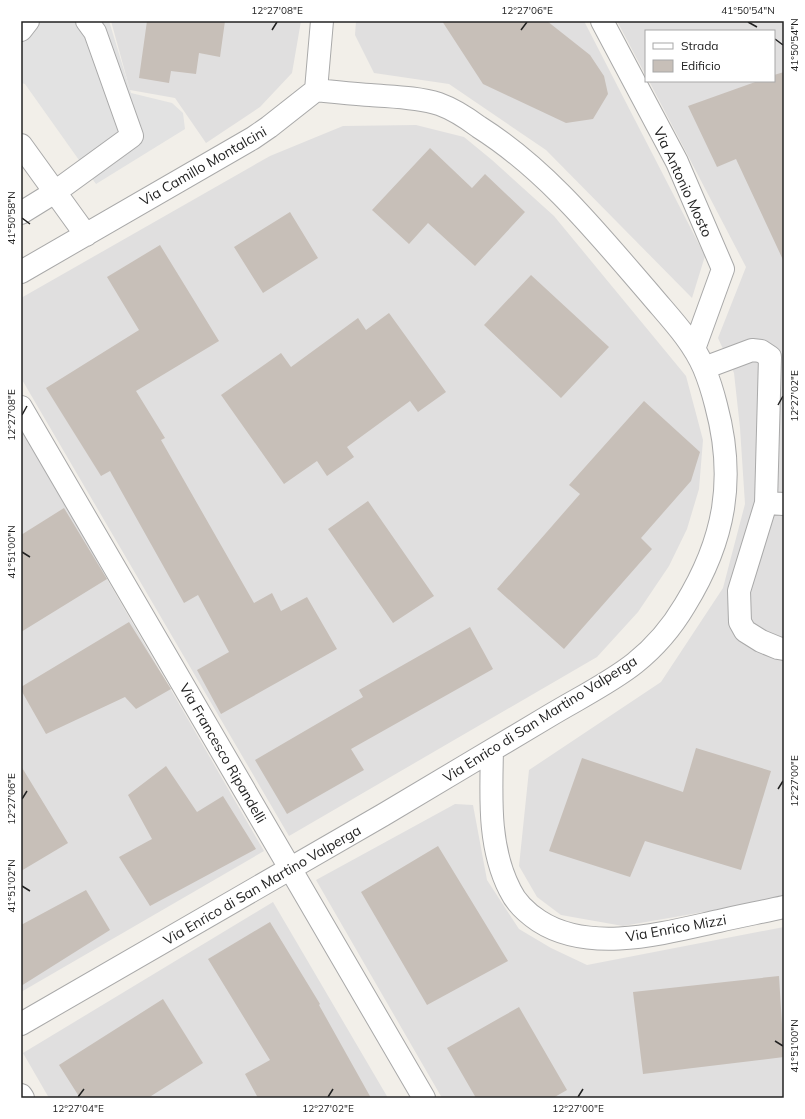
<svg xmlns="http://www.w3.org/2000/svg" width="805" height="1119" viewBox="0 0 805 1119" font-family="Mulish,sans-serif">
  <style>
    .residential { fill: #e0dfdf }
    .parking { fill: #e2e2e2 }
    .building { fill: #c7bfb8 }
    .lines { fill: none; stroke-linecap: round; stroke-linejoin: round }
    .minor-casing { stroke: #a9a9a9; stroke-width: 24 }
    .minor { stroke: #fff; stroke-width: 22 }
    .ticks { fill: none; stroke: #222; stroke-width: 1.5 }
    .labels { text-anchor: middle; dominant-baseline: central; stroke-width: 3; stroke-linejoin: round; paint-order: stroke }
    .street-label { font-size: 14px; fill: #222; stroke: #fff }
    .neatline { fill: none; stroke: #222; stroke-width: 1.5 }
    .ticks-label { font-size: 10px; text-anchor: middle; fill: #222 }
  </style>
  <rect width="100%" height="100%" fill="#f2efe9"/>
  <path class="residential" d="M 111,21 L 301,21 L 292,73 L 260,107 L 206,143 L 175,98 L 130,90 Z
    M 356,21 L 584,21 L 705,256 L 692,298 L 546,150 L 449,84 L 374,73 L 355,35 Z
    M 617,21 L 784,21 L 784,898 L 623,926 L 561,915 L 537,897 L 519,866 L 529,770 L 661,682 L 723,588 L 745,504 L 740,428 L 734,373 L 718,338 L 746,267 L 649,81 L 774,81 L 774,31 L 646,31 L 646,76 Z
    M 416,125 L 464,137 L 492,160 L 554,216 L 686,376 L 703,440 L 699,489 L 687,529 L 669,566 L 638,612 L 597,657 L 289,836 L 21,378 L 21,298 L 270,156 L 343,126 Z
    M 21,419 L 107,579 L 264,851 L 21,992 Z
    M 455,804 L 473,805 L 487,880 L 519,929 L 551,948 L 587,965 L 784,927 L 784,1098 L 442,1098 L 316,880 Z
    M 273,902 L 388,1098 L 49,1098 L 23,1053 Z"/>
  <path class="parking" d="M 21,21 L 109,21 L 131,93 L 172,103 L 183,113 L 185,129 L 96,184 L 25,84 L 21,83 Z"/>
  <path class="building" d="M 147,21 L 225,21 L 220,57 L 199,53 L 196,74 L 171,71 L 169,83 L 139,78 Z
    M 442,21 L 547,21 L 590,55 L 604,76 L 608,94 L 593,119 L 566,123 L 483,84 Z
    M 784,72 L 784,262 L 736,159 L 717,167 L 688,106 L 758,81 L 774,81 L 774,75 Z
    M 430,148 L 472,188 L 485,174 L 525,212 L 475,266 L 428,223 L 409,244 L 372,210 Z
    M 290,212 L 318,258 L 263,293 L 234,247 Z
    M 160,245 L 219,341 L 136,391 L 165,438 L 161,440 L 254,603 L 272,593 L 281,611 L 307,597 L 337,649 L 221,714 L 197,670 L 229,652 L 198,595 L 184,603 L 110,471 L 101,476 L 46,388 L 139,330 L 107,277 Z
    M 531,275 L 609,347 L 561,398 L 484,325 Z
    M 389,313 L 446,392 L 418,412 L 410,401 L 347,447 L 354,457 L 327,476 L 317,461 L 284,484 L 221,395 L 281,353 L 291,367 L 358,318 L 366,330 Z
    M 644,401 L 700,452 L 691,481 L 641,538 L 652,549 L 564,649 L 497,589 L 580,494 L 569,485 Z
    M 368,501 L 434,596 L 393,623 L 328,529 Z
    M 64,508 L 107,579 L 21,632 L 21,535 Z
    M 129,622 L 171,689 L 136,709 L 125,697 L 46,734 L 21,690 L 21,687 Z
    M 470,627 L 493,669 L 351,749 L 364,770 L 287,814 L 255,760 L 363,697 L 359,690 Z
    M 696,748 L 771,771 L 741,870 L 645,841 L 630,877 L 549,851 L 582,758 L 683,792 Z
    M 21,766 L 68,843 L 21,871 Z
    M 166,766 L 197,812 L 223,796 L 256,849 L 150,906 L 119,857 L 152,839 L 128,795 Z
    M 438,846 L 508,961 L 427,1005 L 361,892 Z
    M 86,890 L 110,930 L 21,986 L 21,925 Z
    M 270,922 L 320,1004 L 319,1005 L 371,1098 L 258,1098 L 245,1074 L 270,1060 L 208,959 Z
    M 779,976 L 784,1057 L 643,1074 L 633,992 Z
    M 163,999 L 203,1063 L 148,1098 L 80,1098 L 59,1065 Z
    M 519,1007 L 567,1090 L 553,1098 L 476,1098 L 447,1048 Z"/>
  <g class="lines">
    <defs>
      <path id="minor" d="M 602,21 L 677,162 L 723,269 L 694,349
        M 21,30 L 28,21
        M 316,90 L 322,21
        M 21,145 L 86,235
        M 21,213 L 55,192 L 132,136 L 95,32 L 87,21
        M 21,272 L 253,138 L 269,127 L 316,90
        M 704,368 L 752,350 L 761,351 L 770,357 L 766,503 L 739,591 L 740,622 L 745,631 L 761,641 L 778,648 L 784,649
        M 21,407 L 424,1098
        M 766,503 L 784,504
        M 492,750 C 491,797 488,847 510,890 C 516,903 527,913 539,921 C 590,954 664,933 719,921 C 740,916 762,912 784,907
        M 21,1024 C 142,954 263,885 383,815 C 438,782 494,749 549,716 C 577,699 610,683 635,663 C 655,647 672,627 685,605 C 725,540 736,479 716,405 C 713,393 709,380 704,368 C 692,340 670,318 650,294 C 598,234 547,170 479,127 C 467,118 453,109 439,104 C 416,97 393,97 370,95 C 352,94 334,92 316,90
        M 21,1095 L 23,1098"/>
    </defs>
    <use href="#minor" class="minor-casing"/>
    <use href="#minor" class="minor"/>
  </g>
  <path class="ticks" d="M 748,22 L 757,27M 272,30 L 277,22M 521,30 L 527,22M 775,39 L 783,45M 22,218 L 30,224M 778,405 L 783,396M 22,415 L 27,406M 22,552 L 30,557M 778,789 L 783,781M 22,799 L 27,791M 22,886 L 30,891M 775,1041 L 783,1046M 78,1097 L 84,1089M 328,1097 L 333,1089M 578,1097 L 583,1089"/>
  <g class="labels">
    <g class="street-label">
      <text transform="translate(203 166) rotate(-30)">Via Camillo Montalcini</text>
      <text transform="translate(683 182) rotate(65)">Via Antonio Mosto</text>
      <text transform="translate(540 719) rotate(-32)">Via Enrico di San Martino Valperga</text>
      <text transform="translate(223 753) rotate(60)">Via Francesco Ripandelli</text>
      <text transform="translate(262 885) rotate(-30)">Via Enrico di San Martino Valperga</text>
      <text transform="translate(676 928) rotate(-10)">Via Enrico Mizzi</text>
    </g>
  </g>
  <rect width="805" height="1119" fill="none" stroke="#ffffff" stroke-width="44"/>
  <rect x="645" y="30" width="130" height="52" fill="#ffffff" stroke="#a7a7a7"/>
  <rect x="653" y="43" width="20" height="6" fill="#ffffff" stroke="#a7a7a7"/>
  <text x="681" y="50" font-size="12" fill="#222222">Strada</text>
  <rect x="653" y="60" width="20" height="12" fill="#c7bfb8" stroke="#a7a7a7"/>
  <text x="681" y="70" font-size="12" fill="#222222">Edificio</text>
  <rect x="22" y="22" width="761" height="1075" class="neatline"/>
  <g class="ticks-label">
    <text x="277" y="14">12°27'08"E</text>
    <text x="527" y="14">12°27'06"E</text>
    <text x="748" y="14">41°50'54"N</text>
    <text transform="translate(794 45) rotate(-90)" y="4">41°50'54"N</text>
    <text transform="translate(11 218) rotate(-90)" y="4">41°50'58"N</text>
    <text transform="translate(794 396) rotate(-90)" y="4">12°27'02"E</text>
    <text transform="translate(11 415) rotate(-90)" y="4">12°27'08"E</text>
    <text transform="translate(11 552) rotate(-90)" y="4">41°51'00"N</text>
    <text transform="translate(794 781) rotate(-90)" y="4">12°27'00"E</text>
    <text transform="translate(11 799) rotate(-90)" y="4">12°27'06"E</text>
    <text transform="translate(11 886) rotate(-90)" y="4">41°51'02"N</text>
    <text transform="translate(794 1046) rotate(-90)" y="4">41°51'00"N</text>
    <text x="78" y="1112">12°27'04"E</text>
    <text x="328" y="1112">12°27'02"E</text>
    <text x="578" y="1112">12°27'00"E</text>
  </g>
</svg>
